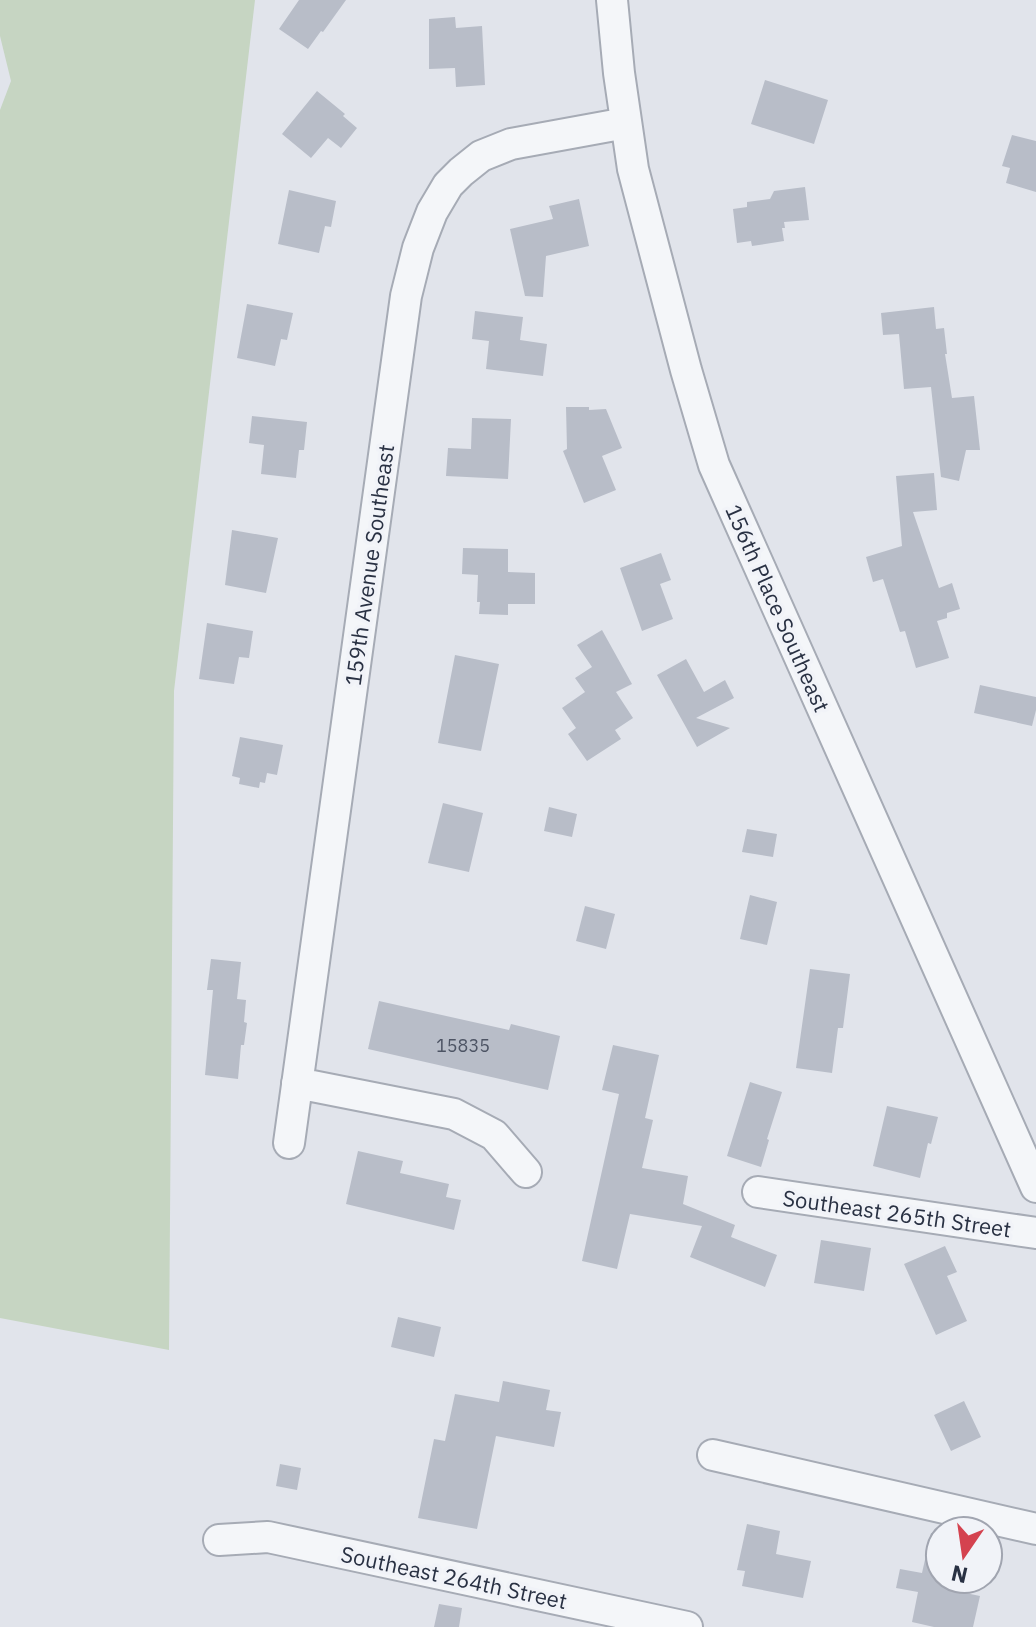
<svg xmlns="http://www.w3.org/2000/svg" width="1036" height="1627" viewBox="0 0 1036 1627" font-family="'IBM Plex Sans',sans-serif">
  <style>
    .green { fill: #c6d5c2 }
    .building { fill: #b8bdc8 }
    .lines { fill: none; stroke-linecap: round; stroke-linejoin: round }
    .minor-casing { stroke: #a6abb5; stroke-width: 34 }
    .minor { stroke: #f4f6f9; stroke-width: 30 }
    .labels { text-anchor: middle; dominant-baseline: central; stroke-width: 7; stroke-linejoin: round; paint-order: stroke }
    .number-label { font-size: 18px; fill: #4d5464 }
    .street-label { font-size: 22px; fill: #293143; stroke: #f1f3f8 }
  </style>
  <rect width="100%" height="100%" fill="#e1e4eb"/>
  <path class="green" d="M 0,0 L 255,0 L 174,691 L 169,1350 L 0,1318 L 0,110 L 11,81 L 0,36 Z"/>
  <path class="building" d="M 299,0 L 346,0 L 323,32 L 321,31 L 308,49 L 279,29 Z
    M 455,17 L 456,28 L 482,26 L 485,85 L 456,87 L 455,68 L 429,69 L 429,19 Z
    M 765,80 L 828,100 L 814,144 L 751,124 Z
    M 317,91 L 345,114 L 343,116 L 357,128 L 341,148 L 328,138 L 311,158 L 282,134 Z
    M 1012,135 L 1036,141 L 1036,192 L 1006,183 L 1010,168 L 1002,166 Z
    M 805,187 L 809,220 L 784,222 L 785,228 L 782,228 L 784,241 L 752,246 L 751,241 L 737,243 L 733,209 L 747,207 L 747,202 L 770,199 L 774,191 Z
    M 289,190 L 336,201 L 331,227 L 325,226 L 319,253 L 278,244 Z
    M 579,199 L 589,246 L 546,256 L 543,297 L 525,296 L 510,229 L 553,219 L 549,206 Z
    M 247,304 L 293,313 L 287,340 L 281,339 L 275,366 L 237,358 Z
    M 934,307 L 936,329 L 944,328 L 947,354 L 945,354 L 952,398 L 974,396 L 980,450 L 966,450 L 959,481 L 941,477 L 931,387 L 904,389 L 899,334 L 883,335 L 881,313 Z
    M 475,311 L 523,317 L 520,340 L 547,344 L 543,376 L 486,369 L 489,341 L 472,339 Z
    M 566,407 L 589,407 L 589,410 L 606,409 L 622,448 L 602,456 L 616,490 L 584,503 L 563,451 L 567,449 Z
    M 252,416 L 307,422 L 304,450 L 299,450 L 296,478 L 261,474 L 264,445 L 249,443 Z
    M 472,418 L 511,419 L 508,479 L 446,476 L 448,448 L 471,449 Z
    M 934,473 L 937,510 L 913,512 L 939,588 L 952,583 L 960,609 L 947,613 L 947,618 L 937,621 L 949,658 L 916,668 L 905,631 L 900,632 L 883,579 L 873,582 L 866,557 L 902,546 L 896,476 Z
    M 232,530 L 278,538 L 266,593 L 225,585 Z
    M 463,548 L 508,549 L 508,572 L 535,573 L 535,604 L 508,604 L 508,615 L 479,614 L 480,602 L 477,602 L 478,575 L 462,574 Z
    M 661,553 L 671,580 L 660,584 L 673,619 L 642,631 L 620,568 Z
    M 207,623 L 253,631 L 249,658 L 239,657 L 234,684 L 199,679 Z
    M 602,630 L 632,684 L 616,692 L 633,718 L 615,730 L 621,739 L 587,761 L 568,734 L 576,728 L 562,708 L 585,692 L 575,678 L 592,667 L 577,645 Z
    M 455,655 L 499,664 L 481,751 L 438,743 Z
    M 686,659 L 704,692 L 725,680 L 734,698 L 696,718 L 730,728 L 697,747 L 657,675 Z
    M 980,685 L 1036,697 L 1036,710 L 1032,726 L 974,713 Z
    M 240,737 L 283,745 L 277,775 L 267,773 L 265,783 L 260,782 L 259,788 L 239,784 L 240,778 L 232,776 Z
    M 443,803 L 483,813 L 469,872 L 428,863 Z
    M 549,807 L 577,814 L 572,837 L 544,831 Z
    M 747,829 L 777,834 L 773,857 L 742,852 Z
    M 750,895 L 777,902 L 767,945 L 740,939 Z
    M 585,906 L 615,914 L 606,949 L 576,941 Z
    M 211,959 L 241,962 L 237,999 L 246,1000 L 244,1022 L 247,1023 L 244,1045 L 241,1045 L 238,1079 L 205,1075 L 213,990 L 207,990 Z
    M 810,969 L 850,974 L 843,1028 L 838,1028 L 832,1073 L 796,1068 Z
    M 379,1001 L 509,1030 L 511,1024 L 560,1036 L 548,1090 L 368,1049 Z
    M 613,1045 L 659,1055 L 645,1118 L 653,1120 L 642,1168 L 688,1176 L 683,1204 L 735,1225 L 731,1237 L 777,1255 L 765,1287 L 690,1257 L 702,1226 L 630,1214 L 617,1269 L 582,1261 L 619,1094 L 602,1090 Z
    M 750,1082 L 782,1092 L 767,1139 L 769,1140 L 761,1167 L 727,1156 Z
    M 887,1106 L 938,1117 L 931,1144 L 928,1143 L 920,1178 L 873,1166 Z
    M 358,1151 L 403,1161 L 400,1173 L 449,1184 L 446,1197 L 461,1200 L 454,1230 L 346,1204 Z
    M 821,1240 L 871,1248 L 864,1291 L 814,1283 Z
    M 945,1246 L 957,1272 L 947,1276 L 967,1321 L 936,1335 L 904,1264 Z
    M 398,1317 L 441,1327 L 434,1357 L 391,1347 Z
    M 503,1381 L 550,1390 L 546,1410 L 561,1412 L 554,1447 L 496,1436 L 477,1529 L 418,1518 L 434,1439 L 445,1441 L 455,1394 L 499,1402 Z
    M 964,1401 L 981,1437 L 951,1451 L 934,1415 Z
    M 280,1464 L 301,1468 L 297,1490 L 276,1486 Z
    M 747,1524 L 780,1531 L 776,1554 L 811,1561 L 803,1598 L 742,1586 L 745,1571 L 737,1570 Z
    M 931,1533 L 940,1534 L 940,1579 L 954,1579 L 951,1590 L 980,1596 L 973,1627 L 934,1627 L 912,1622 L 918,1592 L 896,1588 L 900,1569 L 922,1573 Z
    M 439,1604 L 462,1608 L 459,1627 L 434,1627 Z"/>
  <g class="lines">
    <defs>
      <path id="minor" d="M 612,0 L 619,73 L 633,169 L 686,370 L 714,465 L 1036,1187
        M 297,1083 L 454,1114 L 494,1135 L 526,1172
        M 289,1143 L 406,296 L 418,248 L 432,212 L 448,185 L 461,172 L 481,156 L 511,144 L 626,123
        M 758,1192 L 1036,1233
        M 713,1455 L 1036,1529
        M 219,1540 L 268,1537 L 687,1627"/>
    </defs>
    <use href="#minor" class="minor-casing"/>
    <use href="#minor" class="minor"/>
  </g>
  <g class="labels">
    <g class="number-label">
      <text x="463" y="1045">15835</text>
    </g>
    <g class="street-label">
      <text transform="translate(369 565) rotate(-82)">159th Avenue Southeast</text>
      <text transform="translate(778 608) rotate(66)">156th Place Southeast</text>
      <text transform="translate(897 1213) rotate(8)">Southeast 265th Street</text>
      <text transform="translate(454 1577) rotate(12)">Southeast 264th Street</text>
    </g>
  </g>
  <g transform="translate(964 1555) rotate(193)"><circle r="38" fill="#f1f3f8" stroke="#a1a5b0" stroke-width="2"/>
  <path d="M0-6L14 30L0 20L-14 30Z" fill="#d4424f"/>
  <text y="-12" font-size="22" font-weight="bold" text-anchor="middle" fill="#293143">N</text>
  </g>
</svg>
